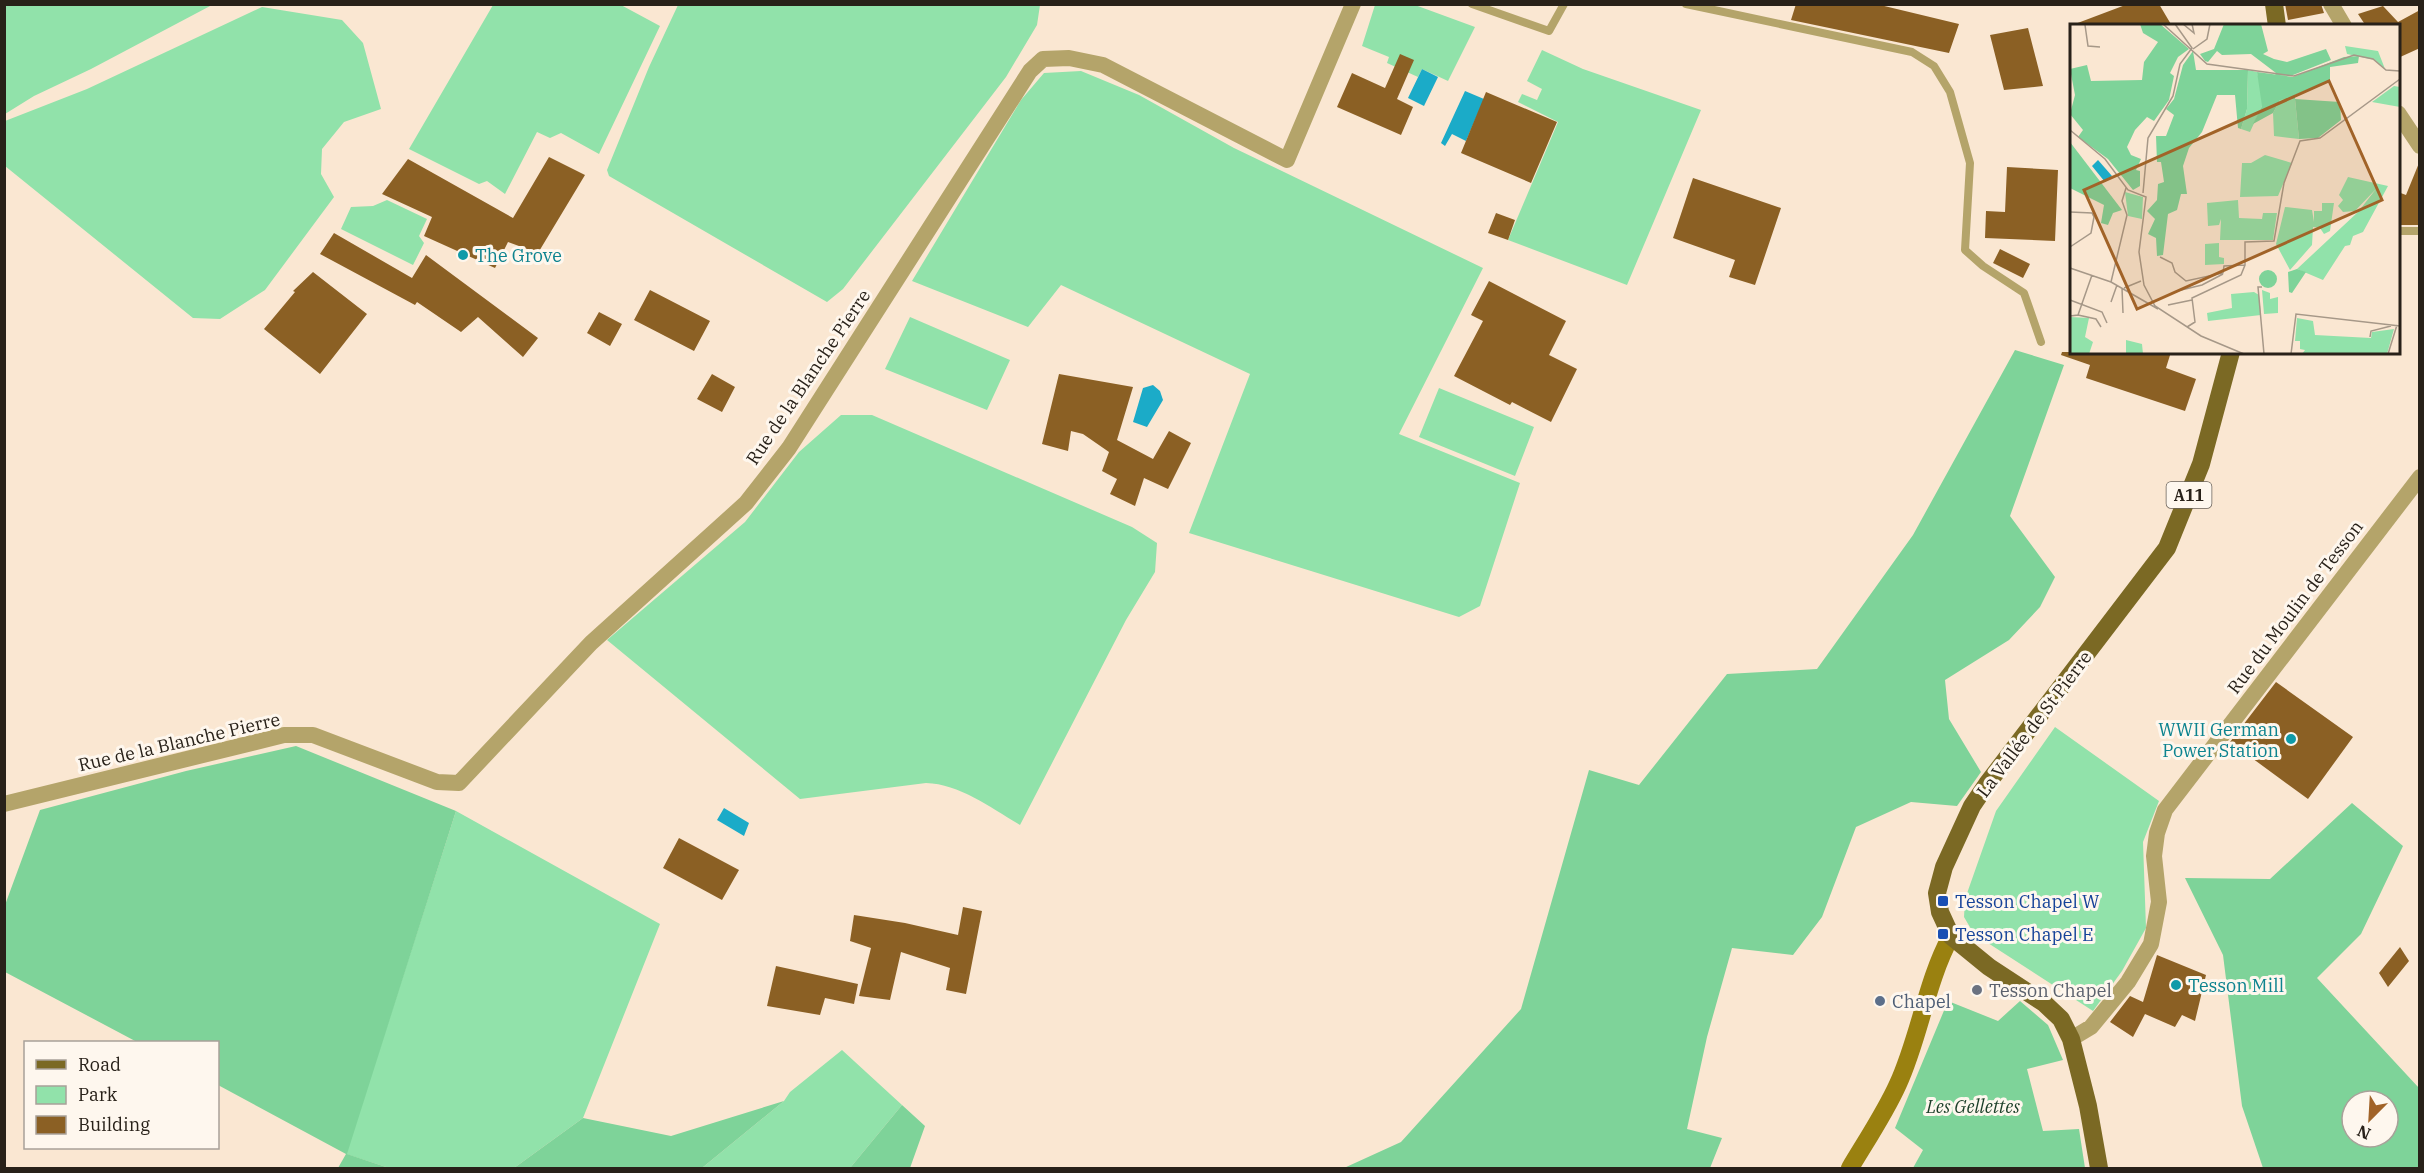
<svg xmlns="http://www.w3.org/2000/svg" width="2424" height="1173" viewBox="0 0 2424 1173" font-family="'IBM Plex Serif',serif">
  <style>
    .green { fill: #91e2aa }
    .forest { fill: #7ed399; fill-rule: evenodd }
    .water { fill: #1babc8 }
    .building { fill: #8b6024 }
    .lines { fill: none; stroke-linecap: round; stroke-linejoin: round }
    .service { stroke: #b4a46a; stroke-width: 8 }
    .minor { stroke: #b4a46a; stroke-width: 16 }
    .secondary { stroke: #9a8110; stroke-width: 18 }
    .primary { stroke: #7b6924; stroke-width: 18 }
    .culture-dot { fill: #0f9aa8; stroke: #fef7ee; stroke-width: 2 }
    .transit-dot { fill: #1a4fb4; stroke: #fef7ee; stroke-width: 2 }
    .worship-dot { fill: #6b7280; stroke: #fef7ee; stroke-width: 2 }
    .service-dot { fill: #5c6f8a; stroke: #fef7ee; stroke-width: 2 }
    .labels { text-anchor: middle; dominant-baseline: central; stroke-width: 6; stroke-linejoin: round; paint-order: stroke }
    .shield { fill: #fef7ee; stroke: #686159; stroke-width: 1.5 }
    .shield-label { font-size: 16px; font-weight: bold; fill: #282119 }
    .culture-label { font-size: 18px; fill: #0d838f; stroke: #fef7ee; text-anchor: start }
    .street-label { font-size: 18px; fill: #282119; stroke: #fef7ee }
    .transit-label { font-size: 18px; fill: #164399; stroke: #fef7ee; text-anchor: start }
    .worship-label { font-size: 18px; fill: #5b616d; stroke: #fef7ee; text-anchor: start }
    .service-label { font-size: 18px; fill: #4e5e75; stroke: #fef7ee; text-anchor: start }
    .park-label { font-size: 18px; font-style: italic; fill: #1a3e27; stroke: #fef7ee }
    .inset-road { fill: none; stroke: #a69888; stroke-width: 1.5 }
    .view { fill: #a16328; fill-opacity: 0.15; stroke: #a16328; stroke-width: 3 }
    .inset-edge { fill: none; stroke: #282119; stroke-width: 3 }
  </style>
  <rect width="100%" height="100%" fill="#fae7d2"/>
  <path class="green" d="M 5,4 L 212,4 L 212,5 L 91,69 L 34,96 L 5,114 Z
    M 493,5 L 621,5 L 660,26 L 599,154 L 561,133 L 550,138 L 537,132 L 505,194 L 487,181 L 479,184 L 409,149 Z
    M 678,5 L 678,4 L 1040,5 L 1037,25 L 1006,77 L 843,289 L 827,302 L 609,176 L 607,170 L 649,67 Z
    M 1375,5 L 1415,5 L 1475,27 L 1448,81 L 1422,69 L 1418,77 L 1387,63 L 1389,57 L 1362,46 Z
    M 262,7 L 342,20 L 363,43 L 381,109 L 344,122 L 322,149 L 321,174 L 334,197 L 265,290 L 220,319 L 193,318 L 5,166 L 5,121 L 87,89 Z
    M 1542,50 L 1583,69 L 1701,110 L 1627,285 L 1508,240 L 1558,122 L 1518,102 L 1522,94 L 1537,100 L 1542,89 L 1527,81 Z
    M 1081,71 L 1139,95 L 1234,148 L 1483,268 L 1399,434 L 1520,483 L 1480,606 L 1459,617 L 1189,533 L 1250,374 L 1061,285 L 1028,327 L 912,281 L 1021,100 L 1044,73 Z
    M 387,200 L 427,219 L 419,236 L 424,243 L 413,265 L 341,229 L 351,207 L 373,206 Z
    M 910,317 L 1010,360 L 987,410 L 885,369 Z
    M 1439,388 L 1534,427 L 1515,476 L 1419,437 Z
    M 841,415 L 872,415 L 1132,527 L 1157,543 L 1155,572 L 1126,620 L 1020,825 C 991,808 960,784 926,783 L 800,799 L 607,640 L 745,522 L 799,452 Z
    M 2055,727 L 2159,801 L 2143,842 L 2146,928 L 2122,971 L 2093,1011 L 1974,934 L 1964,917 L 1965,899 L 1996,811 Z
    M 456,811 L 660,924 L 583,1118 L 514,1168 L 389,1168 L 346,1154 Z
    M 842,1050 L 902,1105 L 850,1168 L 702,1168 L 784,1101 L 790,1092 Z"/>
  <path class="forest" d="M 2015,350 L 2064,365 L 2010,516 L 2055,577 L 2040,607 L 2009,640 L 1945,680 L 1949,719 L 1981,772 L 1957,806 L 1911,802 L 1856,827 L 1822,917 L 1793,955 L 1732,948 L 1707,1037 L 1687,1129 L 1722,1138 L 1710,1168 L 1344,1168 L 1401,1142 L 1521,1009 L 1589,770 L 1639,785 L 1727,674 L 1817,669 L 1913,535 Z
    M 296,746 L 456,811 L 347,1154 L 389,1168 L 338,1168 L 346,1154 L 218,1085 L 218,1042 L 137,1042 L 5,972 L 5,905 L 40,810 L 186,771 Z
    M 2352,803 L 2403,846 L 2361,934 L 2317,978 L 2419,1088 L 2419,1168 L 2263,1168 L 2242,1106 L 2223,955 L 2185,878 L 2270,879 ZM 2352,1101 L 2388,1101 L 2388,1137 L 2352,1137 Z
    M 1948,1001 L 1998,1021 L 2020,1001 L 2048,1025 L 2063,1060 L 2027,1069 L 2043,1131 L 2079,1129 L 2085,1168 L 1913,1168 L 1923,1150 L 1895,1128 Z
    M 784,1101 L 702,1168 L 514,1168 L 583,1118 L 671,1136 Z
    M 902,1105 L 925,1126 L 910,1168 L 850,1168 Z"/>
  <path class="water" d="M 1422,69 L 1438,77 L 1424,106 L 1408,98 Z
    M 1465,91 L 1484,99 L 1466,141 L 1452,134 L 1445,146 L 1441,143 Z
    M 1153,385 L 1160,391 L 1163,400 L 1147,427 L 1133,422 L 1143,388 Z
    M 724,808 L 749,823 L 744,836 L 717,820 Z"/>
  <path class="building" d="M 1796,4 L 1876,4 L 1959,24 L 1949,53 L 1791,20 Z
    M 2128,4 L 2159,4 L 2172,26 L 2076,26 L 2075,24 Z
    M 2285,4 L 2321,4 L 2324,13 L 2288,20 Z
    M 2383,6 L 2398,22 L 2420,10 L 2420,48 L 2398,58 L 2398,26 L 2366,26 L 2358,14 Z
    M 2028,28 L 2043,86 L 2004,90 L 1990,35 Z
    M 1400,54 L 1414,60 L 1397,99 L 1413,107 L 1401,135 L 1337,107 L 1352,73 L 1385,88 Z
    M 1486,92 L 1557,122 L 1531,183 L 1461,153 Z
    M 549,157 L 585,175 L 538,253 L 508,242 L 495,268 L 424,236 L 432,217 L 382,194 L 408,159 L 513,218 Z
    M 2419,163 L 2420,225 L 2398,225 L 2398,192 L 2406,195 Z
    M 2007,167 L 2058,170 L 2055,241 L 1985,238 L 1986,211 L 2005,212 Z
    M 1693,178 L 1781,208 L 1755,285 L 1729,277 L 1735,260 L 1673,238 Z
    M 1496,213 L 1515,220 L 1508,240 L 1488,233 Z
    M 334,233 L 412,278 L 426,255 L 538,338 L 523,357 L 478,317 L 461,332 L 417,302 L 415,305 L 320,254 Z
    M 2000,249 L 2030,264 L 2023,278 L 1993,263 Z
    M 313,272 L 367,314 L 320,374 L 264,329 L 295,292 L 293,291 Z
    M 1489,281 L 1566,321 L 1549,355 L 1577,369 L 1551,422 L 1512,402 L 1510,405 L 1454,376 L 1483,321 L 1471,315 Z
    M 650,290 L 710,321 L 694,351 L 634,320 Z
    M 599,312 L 622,324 L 610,346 L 587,333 Z
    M 2062,352 L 2171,352 L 2166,368 L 2196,379 L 2185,411 L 2086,378 L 2090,365 L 2061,355 Z
    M 712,374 L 735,387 L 722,412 L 697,399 Z
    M 1059,374 L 1133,387 L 1117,440 L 1153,459 L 1169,431 L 1191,443 L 1168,489 L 1144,478 L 1135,506 L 1110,494 L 1117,479 L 1102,471 L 1109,452 L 1083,434 L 1071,431 L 1068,451 L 1042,444 Z
    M 2276,682 L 2353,737 L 2308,799 L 2230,742 Z
    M 679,838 L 739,870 L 722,900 L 663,868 Z
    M 963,907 L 982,911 L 966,994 L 946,990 L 950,968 L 901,952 L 890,1000 L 859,996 L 871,948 L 850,941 L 854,915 L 905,923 L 958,935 Z
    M 2400,947 L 2409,961 L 2388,987 L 2379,973 Z
    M 2157,955 L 2206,975 L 2195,1021 L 2182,1015 L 2175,1027 L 2145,1014 L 2133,1037 L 2110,1022 L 2130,996 L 2143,1002 Z
    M 776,966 L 858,984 L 854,1004 L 825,998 L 820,1015 L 767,1006 Z"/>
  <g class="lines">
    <path class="service" d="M 1472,4 L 1549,31 L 1564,4
      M 1686,4 L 1912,52 L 1934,66 L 1950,92 L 1970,163 L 1965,250 L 1983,266 L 2024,293 L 2041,342
      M 2398,231 L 2420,231"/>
    <path class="minor" d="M 2331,4 L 2344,26
      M 2398,113 L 2420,146
      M 4,804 L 284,735 L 313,735 L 437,782 L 459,783 L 591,643 L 746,503 L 789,448 L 1030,71 L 1043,59 L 1069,58 L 1103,65 L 1287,160 L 1353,4
      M 2071,1039 L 2091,1027 L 2128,982 L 2151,944 L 2159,902 L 2154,856 L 2157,833 L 2165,810 L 2420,477"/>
    <path class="secondary" d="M 1850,1168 C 1866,1141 1885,1113 1898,1084 C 1920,1036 1926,982 1951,936"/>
    <path class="primary" d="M 2274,4 L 2277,26
      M 2099,1168 L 2088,1106 L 2071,1039 L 2061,1019 L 2044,1003 L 1989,967 L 1951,936 L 1940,912 L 1937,893 L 1944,867 L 1972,806 L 1987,784 L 2167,548 L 2201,464 L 2231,352"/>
  </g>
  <g class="culture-dot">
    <circle cx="463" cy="255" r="6"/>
    <circle cx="2291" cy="739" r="6"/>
    <circle cx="2176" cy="985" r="6"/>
  </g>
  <g class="transit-dot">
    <rect x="1937" y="895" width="12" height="12" rx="3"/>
    <rect x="1937" y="928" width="12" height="12" rx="3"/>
  </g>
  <circle class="worship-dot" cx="1977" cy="990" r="6"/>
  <circle class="service-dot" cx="1880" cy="1001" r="6"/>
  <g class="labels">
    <rect class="shield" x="2166.5" y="482" width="45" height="26" rx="4.5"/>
    <g class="shield-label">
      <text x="2189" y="495">A11</text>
    </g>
    <g class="culture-label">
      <text x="475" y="255">The Grove</text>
      <text x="2279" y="729" text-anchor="end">WWII German<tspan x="2279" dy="21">Power Station</tspan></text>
      <text x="2188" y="985">Tesson Mill</text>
    </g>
    <g class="street-label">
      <text transform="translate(808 377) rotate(-56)">Rue de la Blanche Pierre</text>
      <text transform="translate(2295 607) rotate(-53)">Rue du Moulin de Tesson</text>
      <text transform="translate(2034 724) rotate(-53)">La Vallée de St Pierre</text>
      <text transform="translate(179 742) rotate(-13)">Rue de la Blanche Pierre</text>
    </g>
    <g class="transit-label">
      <text x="1955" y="901">Tesson Chapel W</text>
      <text x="1955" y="934">Tesson Chapel E</text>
    </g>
    <g class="worship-label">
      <text x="1989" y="990">Tesson Chapel</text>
    </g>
    <g class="service-label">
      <text x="1892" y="1001">Chapel</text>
    </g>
    <g class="park-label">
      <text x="1973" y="1106">Les Gellettes</text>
    </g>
  </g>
  <g transform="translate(2070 24)">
    <rect width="330" height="330" fill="#fae7d2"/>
    <path d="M 275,22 L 308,27 L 315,45 L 305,36 L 277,30 ZM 178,46 L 187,48 L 192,69 L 192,82 L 180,108 L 171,105 L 177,85 ZM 324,62 L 330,63 L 330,83 L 302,78 ZM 225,75 L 229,115 L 204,112 L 203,89 L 210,76 ZM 195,131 L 222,139 L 208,172 L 170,173 L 172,139 L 181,139 ZM 278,153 L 318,162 L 293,208 L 283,212 L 280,221 L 275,222 L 253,256 L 227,245 L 288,188 L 306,165 L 285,187 L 273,188 L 268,182 L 273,176 L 269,171 ZM 55,168 L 73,173 L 72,195 L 58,192 ZM 168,176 L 169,194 L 192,195 L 193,189 L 207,189 L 203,216 L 150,216 L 151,195 L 149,201 L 138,202 L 137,179 ZM 252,179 L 264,179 L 260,207 L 254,210 L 250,204 L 243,203 L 242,221 L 220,246 L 206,220 L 215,183 L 242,186 L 244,198 L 244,187 L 252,187 ZM 149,219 L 149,233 L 154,234 L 154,240 L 135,241 L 135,220 ZM 192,266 L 200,269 L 200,275 L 208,273 L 208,289 L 194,290 ZM 184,268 L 189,271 L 191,291 L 138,297 L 137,289 L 162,284 L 161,270 ZM 0,293 L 19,294 L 15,313 L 23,318 L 19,330 L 0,330 ZM 227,294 L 243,297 L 245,311 L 301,314 L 302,308 L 324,305 L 317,330 L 232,330 L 235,326 L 230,325 L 230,317 L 225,317 ZM 56,316 L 72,320 L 73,330 L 56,330 Z" fill="#91e2aa"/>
    <path d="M 70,0 L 90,0 L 119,25 L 108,33 L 100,49 L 104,52 L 99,76 L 84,97 L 77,93 L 65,106 L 57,123 L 61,131 L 71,135 L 66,146 L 70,147 L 70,162 L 63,166 L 38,135 L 8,113 L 13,106 L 0,90 L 5,71 L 0,45 L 17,41 L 21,57 L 72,56 L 74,38 L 88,18 L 73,9 ZM 154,0 L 191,0 L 198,27 L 193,30 L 204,35 L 217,38 L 256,25 L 261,36 L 223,51 L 205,52 L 206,49 L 181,30 L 152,31 L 147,27 L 138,38 L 135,37 L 130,30 L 144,25 ZM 123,27 L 126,46 L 178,46 L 177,85 L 171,105 L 168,104 L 165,71 L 147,71 L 132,108 L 119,124 L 113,142 L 117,170 L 111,170 L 107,186 L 98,190 L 93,231 L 87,232 L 86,214 L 78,210 L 85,195 L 77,187 L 87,176 L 88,160 L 94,158 L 91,138 L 87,138 L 86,112 L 96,112 L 104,91 L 96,85 L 104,75 L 113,41 ZM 289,32 L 288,39 L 260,43 L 260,56 L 225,71 L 225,75 L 270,78 L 271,96 L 248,114 L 229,115 L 225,75 L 210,76 L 203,89 L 183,100 L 192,82 L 187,48 L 223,53 L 274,33 ZM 0,118 L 52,186 L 43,189 L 38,201 L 31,199 L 34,181 L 0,164 ZM 227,245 L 236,248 L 222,269 L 219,268 L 218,248 ZM189 255a9 9 0 1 1 18 0a9 9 0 1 1-18 0Z" fill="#7ed399"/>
    <path d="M 28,136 L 42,152 L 35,158 L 22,142 Z" fill="#1babc8"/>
    <path class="inset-road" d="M 93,0 L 137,40 L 224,52 L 284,31 L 303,35 L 316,46 L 330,47M 113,0 L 124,9 L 122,0M 15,1 L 18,22 L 30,23M 123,25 L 137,15 L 140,0M 0,106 L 35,135 L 58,166 L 76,173 L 69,228 L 74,261 L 85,282 L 131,312 L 174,330M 73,169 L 78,114 L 103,72 L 110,40 L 122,24 L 105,0M 0,188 L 22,189 L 24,193 L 21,209 L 0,223M 90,233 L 102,239 L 105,248 L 116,257 L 153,249 L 154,242 L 175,241M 0,244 L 41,258 L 88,285M 41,258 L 57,191 L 52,177 L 56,164M 192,263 L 188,263 L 194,330M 52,264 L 53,289M 54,264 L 71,257M 107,267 L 132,261 L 153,250M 0,276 L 32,288 L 37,299M 41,278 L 47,261M 98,281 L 122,276M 8,291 L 26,295 L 31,303M 0,292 L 8,291 L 22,251M 117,303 L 125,298 L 122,274 L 171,251 L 175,241 L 175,218 L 204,217 L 214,159 L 230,117 L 250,114 L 330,55M 300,313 L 301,307 L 321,302M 221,330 L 226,290 L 330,302M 318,330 L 327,301"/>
    <path class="view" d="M 259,57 L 312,176 L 67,285 L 14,166 Z"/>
    <rect width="330" height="330" class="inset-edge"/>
  </g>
  <rect width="2424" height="1173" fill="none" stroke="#282119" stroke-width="12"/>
  <rect x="24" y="1041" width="195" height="108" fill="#fef7ee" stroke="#a8a199" stroke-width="1.5"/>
  <rect x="36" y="1060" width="30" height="9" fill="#7b6924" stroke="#a8a199" stroke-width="1.5"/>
  <text x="78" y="1071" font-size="18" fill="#282119">Road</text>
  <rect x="36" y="1086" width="30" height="18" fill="#91e2aa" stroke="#a8a199" stroke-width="1.5"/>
  <text x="78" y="1101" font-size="18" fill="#282119">Park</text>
  <rect x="36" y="1116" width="30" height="18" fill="#8b6024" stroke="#a8a199" stroke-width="1.5"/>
  <text x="78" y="1131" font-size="18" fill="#282119">Building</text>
  <g transform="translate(2370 1119) rotate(204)"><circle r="28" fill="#fef7ee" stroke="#a8a199" stroke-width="1.5"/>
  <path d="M0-4.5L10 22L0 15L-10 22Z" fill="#a16328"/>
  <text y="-9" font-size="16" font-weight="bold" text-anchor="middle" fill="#282119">N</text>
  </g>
</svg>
